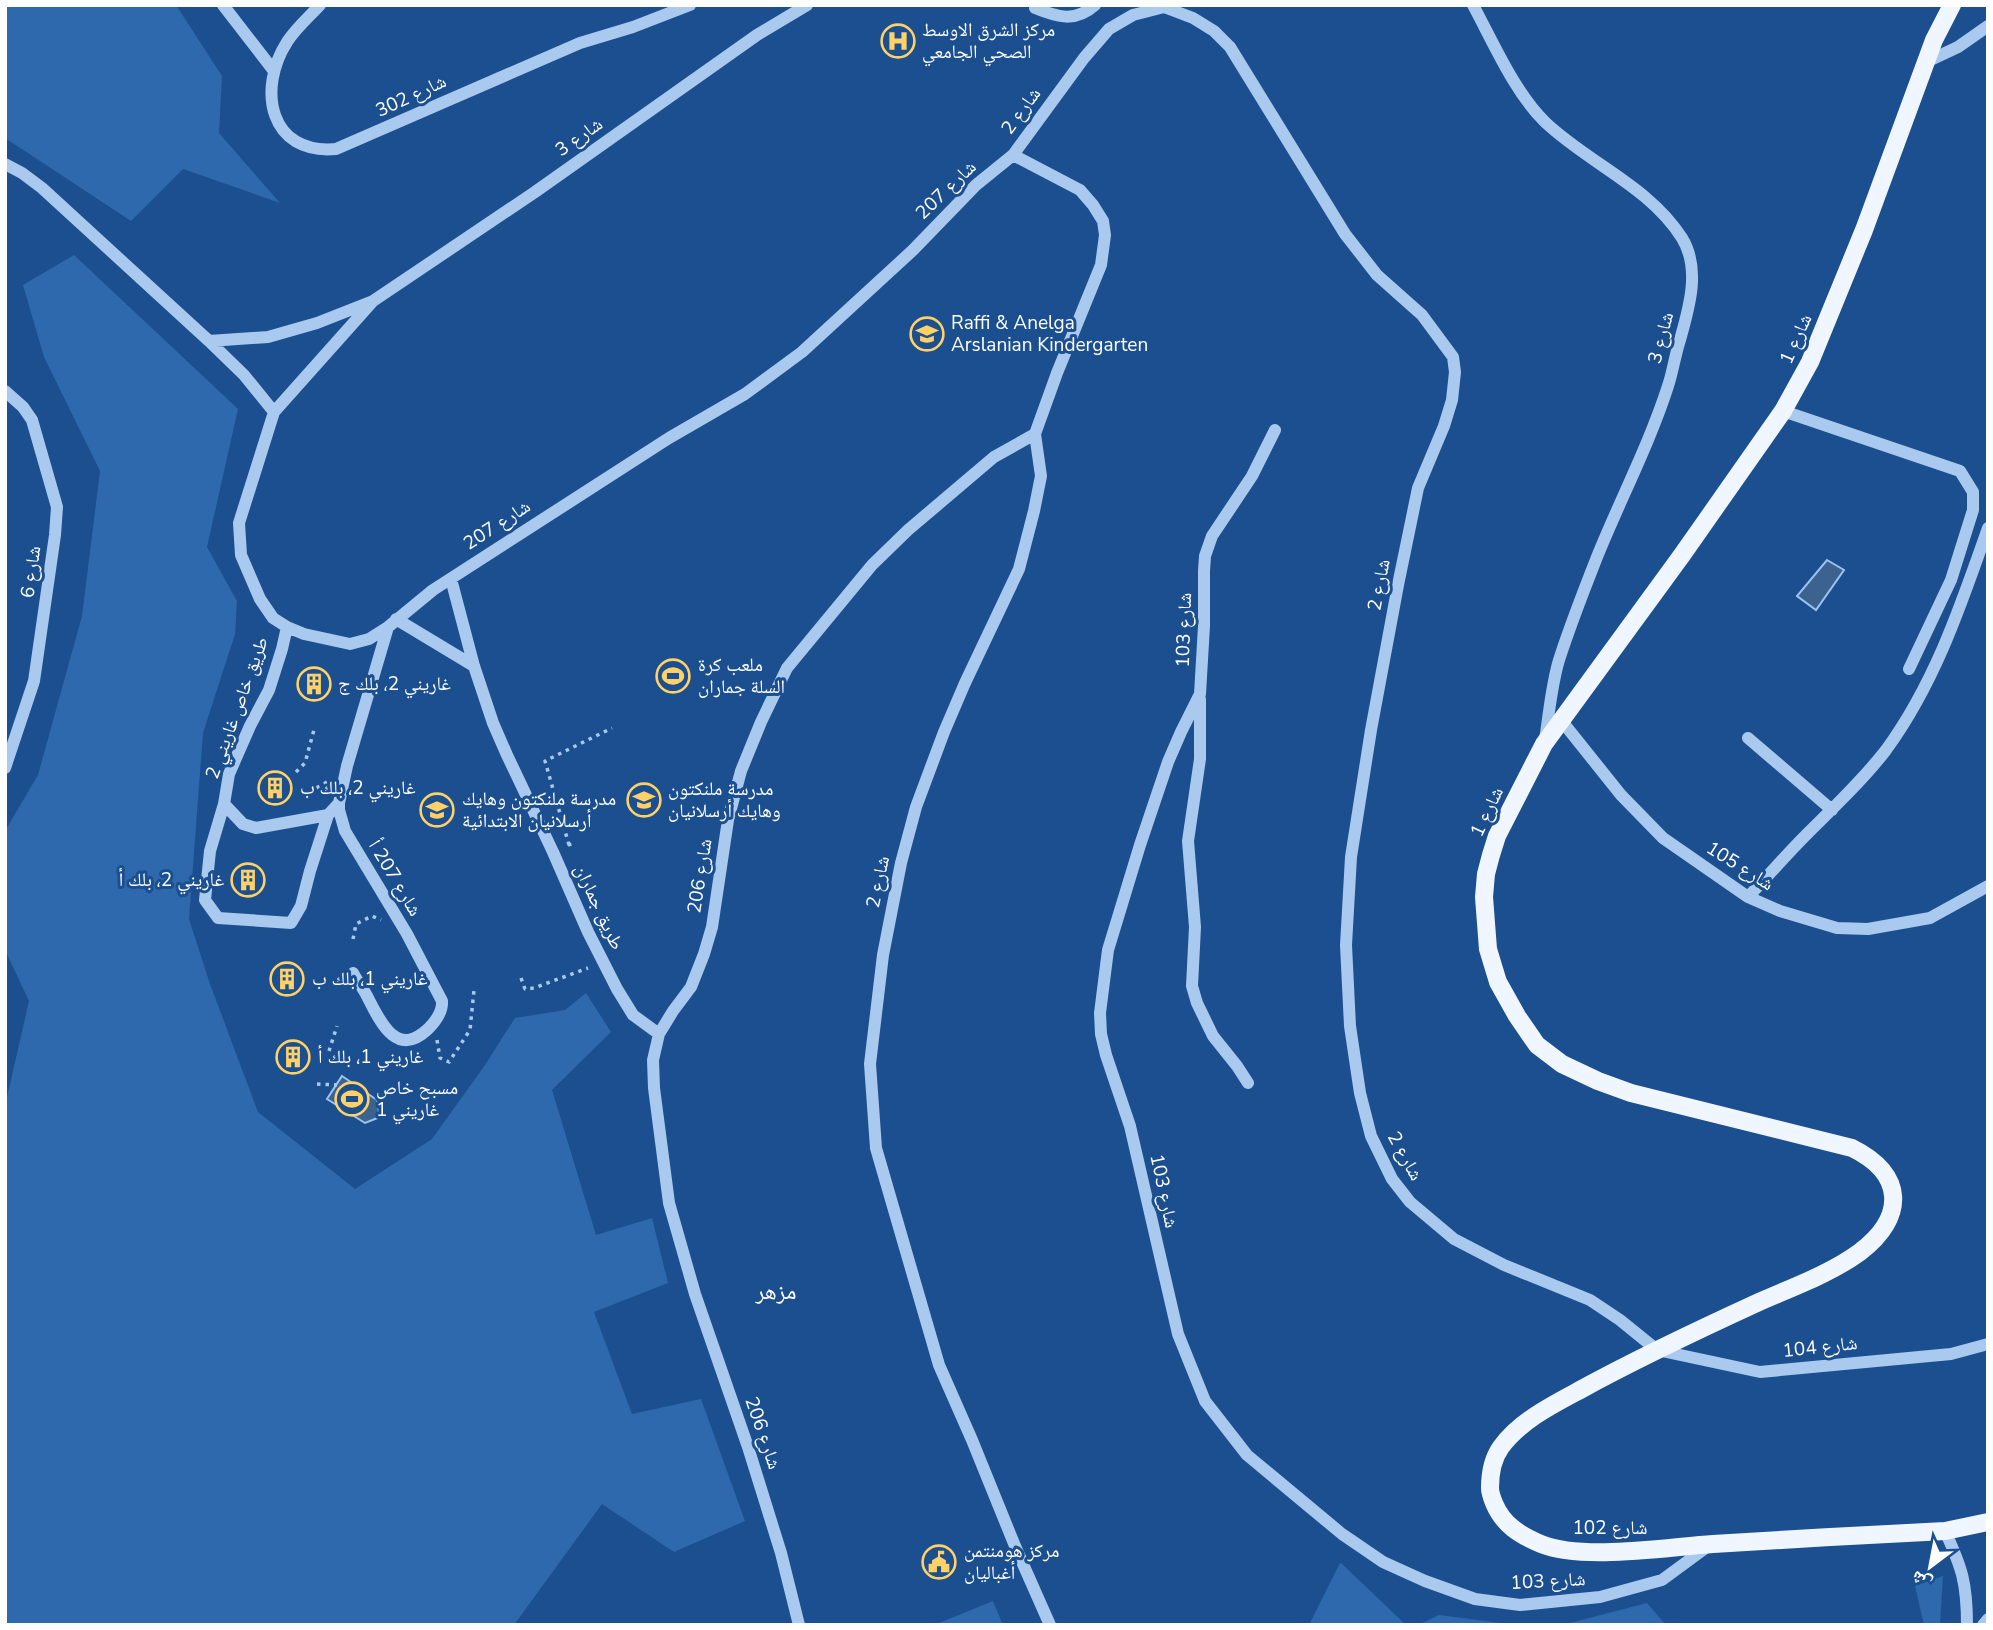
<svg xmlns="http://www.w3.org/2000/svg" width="1993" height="1630" viewBox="0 0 1993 1630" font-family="'Nunito Sans','Noto Naskh Arabic',sans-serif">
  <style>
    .green { fill: #2e69ad }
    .water { fill: #3c6290; stroke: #9cc4f0; stroke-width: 2 }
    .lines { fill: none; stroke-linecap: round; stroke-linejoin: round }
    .path { stroke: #a9c9ee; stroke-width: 3.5; stroke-dasharray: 3.5 5; stroke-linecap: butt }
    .minor { stroke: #a9c9ee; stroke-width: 12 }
    .major { stroke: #f0f6ff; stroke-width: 18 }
    .labels { text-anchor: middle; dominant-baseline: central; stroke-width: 6; stroke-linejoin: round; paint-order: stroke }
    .poi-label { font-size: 19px; fill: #fff; stroke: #1b4f8f; text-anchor: start }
    .street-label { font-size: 19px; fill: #fff; stroke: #1b4f8f }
    .quarter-label { font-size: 23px; fill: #fff; stroke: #1b4f8f }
  </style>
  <rect width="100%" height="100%" fill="#1b4f8f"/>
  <path class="green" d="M 5,5 L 176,5 L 222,76 L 219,133 L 280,203 L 183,169 L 131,221 L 5,138 Z
    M 74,255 L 238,409 L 207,547 L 237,601 L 235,634 L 203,733 L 189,919 L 210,984 L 258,1112 L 355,1189 L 432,1139 L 485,1065 L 515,1018 L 565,1010 L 586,993 L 611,1032 L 552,1090 L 596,1235 L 652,1218 L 668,1283 L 594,1312 L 632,1414 L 701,1399 L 745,1521 L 674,1552 L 602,1504 L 514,1625 L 5,1624 L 5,1106 L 29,1001 L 5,950 L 5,831 L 38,775 L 82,616 L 100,471 L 44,357 L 23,285 Z
    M 1340,1563 L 1341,1563 L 1406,1625 L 1309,1625 Z
    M 1943,1576 L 1940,1625 L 1924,1625 L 1915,1586 Z
    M 993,1601 L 1003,1625 L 934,1625 Z
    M 1647,1603 L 1666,1625 L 1562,1625 Z
    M 1439,1615 L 1516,1625 L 1418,1625 Z"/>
  <path class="water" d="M 1827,560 L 1844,570 L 1816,610 L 1797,596 Z
    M 342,1076 L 377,1100 L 380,1117 L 365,1123 L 327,1099 Z"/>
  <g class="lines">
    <path class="path" d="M 296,772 L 305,763 L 315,726
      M 309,792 L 329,781
      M 568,845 L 576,843
      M 569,845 L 545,761 L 612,728
      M 353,939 L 356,924 L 372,916 L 381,920
      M 521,978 L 525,989 L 534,988 L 588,968
      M 437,1040 L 440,1058 L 449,1062 L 470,1030 L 474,990
      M 329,1051 L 337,1026
      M 317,1084 L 337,1085"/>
    <path class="minor" d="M 223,5 L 274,71
      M 320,5 C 309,17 296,28 287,42 C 257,89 269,155 336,149 L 580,43 L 633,27 L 690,5
      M 1473,5 C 1493,42 1515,93 1545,122 C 1588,163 1649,186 1682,238 C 1701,269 1689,308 1680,340 C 1675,355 1673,371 1668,386 C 1649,445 1620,500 1597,557 C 1584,590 1571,623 1560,657 C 1552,680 1549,714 1545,740
      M 1035,8 C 1057,17 1075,23 1095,5
      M 1926,62 L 1958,47 L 1988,26
      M 5,164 L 22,173 L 42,188 L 209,341 L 244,375 L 274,412
      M 373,301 L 274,412 L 239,523 L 241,555 L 260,599 L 273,618 L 287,627 L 304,634 L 350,644 L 369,639 L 388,627 L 433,590 L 669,438 L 745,394 L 802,352 L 913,250 L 976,185 L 1013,155 L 1084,58 L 1109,29 L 1133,15 L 1164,7 L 1193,18 L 1214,31 L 1230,47 L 1345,234 L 1377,275 L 1422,315 L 1453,357 L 1455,372 L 1452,400 L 1444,426 L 1418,488 L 1398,585 L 1371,730 L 1351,857 L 1346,945 L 1350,1026 L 1360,1093 L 1371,1136 L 1392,1179 L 1410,1202 L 1454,1239 L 1504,1265 L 1590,1300 L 1620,1320 L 1657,1350 L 1760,1372 L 1951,1354 L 1988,1344
      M 209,341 L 268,337 L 317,323 L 373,301 L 535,192 L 757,35 L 807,5
      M 5,391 L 23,407 L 32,420 L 57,507 L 55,535 L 34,681 L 5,768
      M 1783,411 L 1960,471 L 1973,492 L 1973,510 L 1951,580 L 1909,669
      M 1275,430 L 1252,476 L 1212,536 L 1205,556 L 1204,571 L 1204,626 L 1200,694 L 1181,732 L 1168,762 L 1140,845 L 1108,950 L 1100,1013 L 1101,1034 L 1106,1055 L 1130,1126 L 1178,1334 L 1205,1401 L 1247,1455 L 1342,1534 L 1383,1562 L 1425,1581 L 1475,1599 L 1520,1605 L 1600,1597 L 1662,1580 L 1711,1544
      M 1035,434 L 1041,476 L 1034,511 L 1019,569 L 965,683 L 944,732 L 916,807 L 901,863 L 883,955 L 870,1064 L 876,1148 L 939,1365 L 972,1440 L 1015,1546 L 1050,1625
      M 451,579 L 474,666 L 493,723 L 507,755 L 553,852 L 588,932 L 617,989 L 633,1015 L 659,1034
      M 396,619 L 474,666
      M 287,627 L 282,649 L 269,690 L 250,726 L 229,774 L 224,804 L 210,851 L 205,900 L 218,918 L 291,923 L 301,906 L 310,871 L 328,815 L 339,803
      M 1200,699 L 1200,759 L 1188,841 L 1195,927 L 1192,986 L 1197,1003 L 1213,1036 L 1237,1066 L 1248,1083
      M 1561,720 L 1621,795 L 1663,838 L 1748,897 L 1780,911 L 1837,928 L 1868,929 L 1930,918 L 1988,886
      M 1748,738 L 1832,810
      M 224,804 L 243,824 L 256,828 L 328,815
      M 1748,897 C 1767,877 1786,855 1806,835 C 1833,808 1863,780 1886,750 C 1935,683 1961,605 1988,528
      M 353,973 C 357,981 363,988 367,996 C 380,1021 396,1059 428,1029 C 436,1021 443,1012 442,1001 L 407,934 L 345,831 L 339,810 L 339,803 L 347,766 L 388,627
      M 1945,1531 C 1962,1568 1967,1583 1967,1625
      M 799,1625 L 781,1553 L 748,1447 L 695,1294 L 669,1203 L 654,1088 L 653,1060 L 659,1034 L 673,1011 L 691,987 L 704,954 L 712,927 L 728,820 L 741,771 L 761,722 L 787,668 L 872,565 L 908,530 L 994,457 L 1035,434 L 1057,373 L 1101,265 L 1105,235 L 1103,221 L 1093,205 L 1080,190 L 1013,155
      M 1983,1625 L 1988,1619"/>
    <path class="major" d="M 1952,5 L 1934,40 L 1864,230 L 1810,362 L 1783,411 L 1682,555 L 1544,744 L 1497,836 L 1491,855 L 1486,874 L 1484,897 L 1488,949 L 1498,982 L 1517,1016 L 1537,1045 L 1562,1064 L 1598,1081 L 1631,1093 L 1852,1148 C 1905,1174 1906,1217 1860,1252 C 1830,1274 1793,1287 1759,1302 C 1698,1330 1638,1358 1580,1390 C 1552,1405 1520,1421 1501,1447 C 1493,1458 1490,1474 1490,1488 C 1490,1493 1492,1498 1494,1503 C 1503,1525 1520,1535 1541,1544 C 1583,1561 1667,1547 1713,1544 C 1790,1539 1868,1535 1945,1531 L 1988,1522"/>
  </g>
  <defs>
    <symbol id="hospital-ring" viewBox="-11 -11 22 22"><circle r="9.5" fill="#1b4f8f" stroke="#ffd166" stroke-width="1.5"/><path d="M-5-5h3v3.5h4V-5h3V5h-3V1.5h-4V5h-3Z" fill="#ffd166"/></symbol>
    <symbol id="school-ring" viewBox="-11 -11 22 22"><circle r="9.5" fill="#1b4f8f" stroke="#ffd166" stroke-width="1.5"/><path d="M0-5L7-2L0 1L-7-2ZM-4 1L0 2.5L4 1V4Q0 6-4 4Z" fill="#ffd166"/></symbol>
    <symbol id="stadium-ring" viewBox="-11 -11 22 22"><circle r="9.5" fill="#1b4f8f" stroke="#ffd166" stroke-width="1.5"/><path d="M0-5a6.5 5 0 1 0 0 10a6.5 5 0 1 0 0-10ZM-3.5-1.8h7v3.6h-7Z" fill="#ffd166"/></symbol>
    <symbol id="building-ring" viewBox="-11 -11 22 22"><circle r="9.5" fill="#1b4f8f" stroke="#ffd166" stroke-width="1.5"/><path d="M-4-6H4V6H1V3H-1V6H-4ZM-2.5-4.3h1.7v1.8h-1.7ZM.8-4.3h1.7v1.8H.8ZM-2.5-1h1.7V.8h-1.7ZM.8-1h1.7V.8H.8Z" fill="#ffd166"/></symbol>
    <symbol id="civic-ring" viewBox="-11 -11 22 22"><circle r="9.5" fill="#1b4f8f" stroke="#ffd166" stroke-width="1.5"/><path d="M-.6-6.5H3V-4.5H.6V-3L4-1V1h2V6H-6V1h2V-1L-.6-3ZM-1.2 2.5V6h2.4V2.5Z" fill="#ffd166"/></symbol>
  </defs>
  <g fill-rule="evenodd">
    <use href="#hospital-ring" x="879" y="22" width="38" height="38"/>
    <use href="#school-ring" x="908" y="315" width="38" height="38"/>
    <use href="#stadium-ring" x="654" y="657" width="38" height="38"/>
    <use href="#building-ring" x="295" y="665" width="38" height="38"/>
    <use href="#building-ring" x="256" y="769" width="38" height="38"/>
    <use href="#school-ring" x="625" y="781" width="38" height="38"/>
    <use href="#school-ring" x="418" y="791" width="38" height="38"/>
    <use href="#building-ring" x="229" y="861" width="38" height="38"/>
    <use href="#building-ring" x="268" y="960" width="38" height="38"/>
    <use href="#building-ring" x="274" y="1038" width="38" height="38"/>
    <use href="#stadium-ring" x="333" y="1080" width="38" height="38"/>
    <use href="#civic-ring" x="920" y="1543" width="38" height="38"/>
  </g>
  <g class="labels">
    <g class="poi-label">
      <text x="922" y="30">مركز الشرق الاوسط<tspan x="922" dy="22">الصحي الجامعي</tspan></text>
      <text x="951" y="323">Raffi &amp; Anelga<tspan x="951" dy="22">Arslanian Kindergarten</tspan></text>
      <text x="698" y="665">ملعب كرة<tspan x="698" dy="22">السلة جماران</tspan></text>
      <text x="338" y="684">غاريني 2، بلك ج</text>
      <text x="300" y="788">غاريني 2، بلك ب</text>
      <text x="668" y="789">مدرسة ملنكتون<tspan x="668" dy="22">وهايك أرسلانيان</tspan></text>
      <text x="462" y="799">مدرسة ملنكتون وهايك<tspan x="462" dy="22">أرسلانيان الابتدائية</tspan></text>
      <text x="224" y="880" text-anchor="end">غاريني 2، بلك أ</text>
      <text x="312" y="979">غاريني 1، بلك ب</text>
      <text x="318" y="1057">غاريني 1، بلك أ</text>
      <text x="376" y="1088">مسبح خاص<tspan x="376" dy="22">غاريني 1</tspan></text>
      <text x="964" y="1551">مركز هومنتمن<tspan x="964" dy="22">أغباليان</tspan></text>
    </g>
    <g class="street-label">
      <text transform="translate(411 96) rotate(-25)">شارع 302</text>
      <text transform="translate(1021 111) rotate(-54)">شارع 2</text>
      <text transform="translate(579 137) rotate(-35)">شارع 3</text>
      <text transform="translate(946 190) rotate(-44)">شارع 207</text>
      <text transform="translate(1661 338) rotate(-75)">شارع 3</text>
      <text transform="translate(1796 339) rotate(-66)">شارع 1</text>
      <text transform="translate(497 525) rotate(-33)">شارع 207</text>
      <text transform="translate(31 572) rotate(-82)">شارع 6</text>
      <text transform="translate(1379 585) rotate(-79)">شارع 2</text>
      <text transform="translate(1184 630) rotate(-88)">شارع 103</text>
      <text transform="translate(237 708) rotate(-70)">طريق خاص غاريني 2</text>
      <text transform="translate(1487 812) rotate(-65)">شارع 1</text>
      <text transform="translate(1740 866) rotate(32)">شارع 105</text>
      <text transform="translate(700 876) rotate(-81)">شارع 206</text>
      <text transform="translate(395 878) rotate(59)">شارع 207 أ</text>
      <text transform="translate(878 882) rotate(-78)">شارع 2</text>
      <text transform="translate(599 907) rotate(65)">طريق جماران</text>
      <text transform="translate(1405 1156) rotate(61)">شارع 2</text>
      <text transform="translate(1164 1191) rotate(78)">شارع 103</text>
      <text transform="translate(1820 1347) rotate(-6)">شارع 104</text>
      <text transform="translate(763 1433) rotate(71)">شارع 206</text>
      <text x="1610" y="1528">شارع 102</text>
      <text transform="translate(1548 1581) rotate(-3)">شارع 103</text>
    </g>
    <g class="quarter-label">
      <text x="776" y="1291">مزهر</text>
    </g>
  </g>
  <rect width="1993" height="1630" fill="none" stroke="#ffffff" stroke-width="14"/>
  <g transform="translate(1930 1567) rotate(212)" stroke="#1b4f8f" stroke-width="5" paint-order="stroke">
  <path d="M0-5L12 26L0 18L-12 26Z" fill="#ffffff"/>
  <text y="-10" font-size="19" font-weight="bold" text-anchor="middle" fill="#ffffff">ش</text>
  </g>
</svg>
